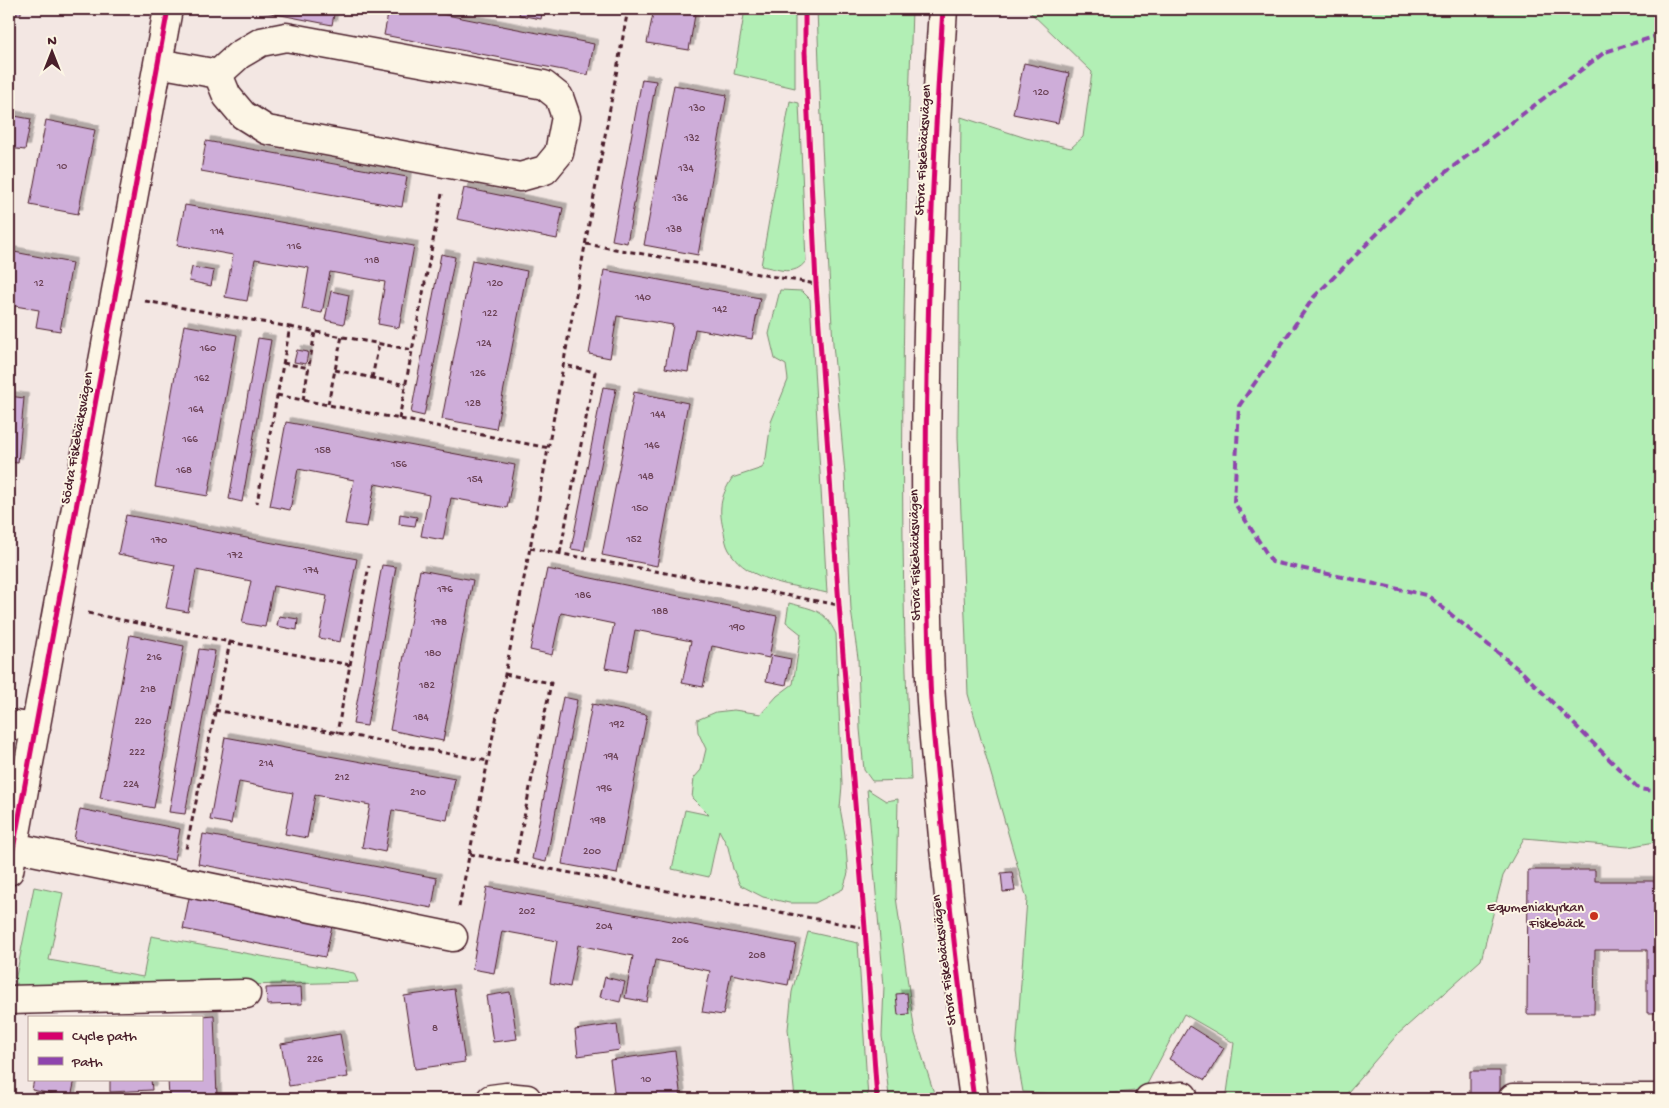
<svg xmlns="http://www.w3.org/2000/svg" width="1669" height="1108" viewBox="0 0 1669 1108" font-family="'Gochi Hand',sans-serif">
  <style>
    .green { fill: #b2efb5; stroke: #7e8770 }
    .building { fill: #ceadd9; stroke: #4a1f2b; filter: url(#shadow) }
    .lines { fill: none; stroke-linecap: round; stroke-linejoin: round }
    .minor-casing { stroke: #4a1f2b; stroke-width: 31 }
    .path { stroke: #4a1f2b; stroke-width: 3; stroke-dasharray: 5 4; stroke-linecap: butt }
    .minor { stroke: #fcf5e5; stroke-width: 28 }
    .quiet { stroke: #8e44ad; stroke-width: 4; stroke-dasharray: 8 4; stroke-linecap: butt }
    .cycleway-casing { stroke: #fcf5e5; stroke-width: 8 }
    .cycleway { stroke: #d6006c; stroke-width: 5 }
    .poi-dot { fill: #c8321e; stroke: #fcf5e5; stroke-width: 2 }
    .labels { text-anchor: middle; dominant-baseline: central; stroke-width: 4; stroke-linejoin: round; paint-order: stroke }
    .number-label { font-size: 11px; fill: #6b4256 }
    .street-label { font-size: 14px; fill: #4a1f2b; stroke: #fcf5e5 }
    .poi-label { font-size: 14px; fill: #4a1f2b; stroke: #fcf5e5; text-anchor: end }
  </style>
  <defs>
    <filter id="shadow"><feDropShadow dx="4.5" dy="-4.5" stdDeviation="0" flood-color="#0004"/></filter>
  </defs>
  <rect width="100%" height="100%" fill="#f3e7e3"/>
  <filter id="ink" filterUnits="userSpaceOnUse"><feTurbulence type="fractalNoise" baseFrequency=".02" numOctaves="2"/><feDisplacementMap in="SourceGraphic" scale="10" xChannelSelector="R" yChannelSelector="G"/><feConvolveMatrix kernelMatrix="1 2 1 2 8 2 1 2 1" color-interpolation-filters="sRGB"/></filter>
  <g filter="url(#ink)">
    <path class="green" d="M 745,9 L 795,9 L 795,88 L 734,74 Z
      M 817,9 L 912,9 C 904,266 896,523 911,780 L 872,781 L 864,770 L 860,729 L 858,658 L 851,610 L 845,474 L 833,344 L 822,145 Z
      M 1027,9 L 1660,9 L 1660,841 L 1628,847 L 1524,838 L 1503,876 L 1481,960 L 1397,1035 L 1342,1099 L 1228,1099 L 1227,1093 L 1234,1043 L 1184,1014 L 1144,1090 L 1090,1096 L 1023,1092 L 1016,1052 L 1027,899 L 968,694 L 958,437 L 961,117 L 1026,138 L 1071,148 L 1083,137 L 1092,72 Z
      M 790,101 L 799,103 L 806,261 C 794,277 779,269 761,266 Z
      M 780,290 L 802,291 L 810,299 L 827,593 C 794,585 748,583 729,550 C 726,545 725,538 724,532 C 718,509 720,498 732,478 L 762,468 L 766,458 L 771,422 L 788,380 L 786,365 L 775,359 L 769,334 Z
      M 789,603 C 815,610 824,609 836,634 L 842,785 L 840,808 L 845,835 L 848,873 L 843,889 L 815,903 L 789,903 L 763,897 L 740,885 L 733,869 L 728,847 L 719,830 L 709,877 L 672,869 L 685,810 L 709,815 L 692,798 L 694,778 L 701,770 L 706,749 L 698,732 L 697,720 L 716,712 L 734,710 L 761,714 L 777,696 L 793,684 L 801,634 L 786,622 Z
      M 867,789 L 886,801 L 898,799 L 896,897 L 915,1034 L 934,1093 L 934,1099 L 891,1099 L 889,1096 L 882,1036 L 884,986 Z
      M 34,887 L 63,893 L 49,960 L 143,977 L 151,936 L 354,973 L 358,982 L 27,991 L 18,988 L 15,981 Z
      M 808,932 L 858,943 L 868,1099 L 795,1099 L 788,1029 L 792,992 Z"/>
    <path class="building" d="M 9,9 L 21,9 L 21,14 L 10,14 L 10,27 Z
      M 250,9 L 335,9 L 332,25 Z
      M 389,9 L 416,9 L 594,44 L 588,75 L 384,35 Z
      M 520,9 L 543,9 L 541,19 L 519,15 Z
      M 654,9 L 696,9 L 689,50 L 647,43 Z
      M 1024,63 L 1069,73 L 1058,123 L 1013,114 Z
      M 642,79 L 656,81 L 627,243 L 612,240 Z
      M 674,85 L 727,95 L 698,255 L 644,245 Z
      M 9,115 L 31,119 L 25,150 L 9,148 Z
      M 46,120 L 95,130 L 78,214 L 30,205 Z
      M 206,141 L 407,177 L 402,207 L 201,171 Z
      M 464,188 L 563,208 L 557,239 L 457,219 Z
      M 185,205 L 414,246 L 399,328 L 378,324 L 385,282 L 330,272 L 322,313 L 302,309 L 309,268 L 255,259 L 247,301 L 225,297 L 233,255 L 177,245 Z
      M 9,251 L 72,263 L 60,331 L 36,327 L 39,310 L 9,305 Z
      M 441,254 L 455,257 L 424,416 L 411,413 Z
      M 472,260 L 527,271 L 496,429 L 442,419 Z
      M 192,267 L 214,271 L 211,286 L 189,281 Z
      M 604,270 L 760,298 L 752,339 L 695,329 L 688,372 L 665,368 L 673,325 L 617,316 L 610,358 L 589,354 Z
      M 331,291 L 349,295 L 344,324 L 325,320 Z
      M 184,325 L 237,335 L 208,496 L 155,487 Z
      M 258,338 L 271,340 L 242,502 L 229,499 Z
      M 297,350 L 308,352 L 306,364 L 294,362 Z
      M 603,387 L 616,389 L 584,551 L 571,549 Z
      M 634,392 L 688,403 L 657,566 L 602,555 Z
      M 9,396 L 24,398 L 18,463 L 9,462 Z
      M 286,422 L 515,465 L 507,508 L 451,498 L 443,540 L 421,536 L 429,495 L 375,484 L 367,527 L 345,524 L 354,480 L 298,469 L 290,510 L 270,506 Z
      M 400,514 L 417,517 L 415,526 L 399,524 Z
      M 126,515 L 357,559 L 340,642 L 319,638 L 327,596 L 273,586 L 265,627 L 242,623 L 251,581 L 196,570 L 188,612 L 166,608 L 175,565 L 118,554 Z
      M 382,565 L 396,567 L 367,726 L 353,724 Z
      M 547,569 L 777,616 L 769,658 L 712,646 L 703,687 L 682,683 L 691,641 L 635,630 L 627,672 L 605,668 L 614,624 L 561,613 L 552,655 L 530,650 Z
      M 420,570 L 473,580 L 443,741 L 390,730 Z
      M 279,616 L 298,619 L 297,630 L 277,626 Z
      M 130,635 L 184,646 L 154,808 L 100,798 Z
      M 199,649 L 215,651 L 185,814 L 169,812 Z
      M 771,655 L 791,659 L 786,685 L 766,681 Z
      M 563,697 L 577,700 L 546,862 L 532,859 Z
      M 592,704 L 647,715 L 617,874 L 562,864 Z
      M 225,737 L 455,779 L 447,820 L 392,810 L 385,852 L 362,847 L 370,805 L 315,795 L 307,838 L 285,834 L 293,793 L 239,782 L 231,824 L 210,820 Z
      M 80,809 L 180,829 L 174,860 L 74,839 Z
      M 203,834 L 437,878 L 432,908 L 198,864 Z
      M 1528,870 L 1595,870 L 1595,881 L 1660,881 L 1660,1013 L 1647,1013 L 1647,950 L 1595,950 L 1594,1014 L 1527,1014 Z
      M 1012,872 L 1015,891 L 1003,892 L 1001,873 Z
      M 487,887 L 796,944 L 788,985 L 731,974 L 723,1015 L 702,1012 L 710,971 L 655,960 L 647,1002 L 625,998 L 633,956 L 578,945 L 570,987 L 550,983 L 557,941 L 502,931 L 494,973 L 472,969 Z
      M 189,898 L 332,926 L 325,957 L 183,929 Z
      M 605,977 L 625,982 L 620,1002 L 600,997 Z
      M 301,987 L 302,1004 L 267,1005 L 266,988 Z
      M 454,989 L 465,1062 L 415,1069 L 404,996 Z
      M 510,992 L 517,1039 L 493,1042 L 486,996 Z
      M 907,993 L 909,1014 L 898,1015 L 896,994 Z
      M 214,1015 L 217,1097 L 169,1099 L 168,1079 L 201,1079 L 201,1017 L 188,1017 Z
      M 617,1024 L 620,1050 L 578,1056 L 575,1030 Z
      M 1189,1026 L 1224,1048 L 1205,1080 L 1169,1059 Z
      M 340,1034 L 348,1077 L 289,1086 L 281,1044 Z
      M 675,1051 L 681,1099 L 615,1099 L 610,1060 Z
      M 1470,1071 L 1500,1071 L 1500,1098 L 1470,1098 Z
      M 34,1079 L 75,1079 L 71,1098 L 32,1090 Z
      M 110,1079 L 151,1079 L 152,1090 L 110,1092 Z"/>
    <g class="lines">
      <defs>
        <path id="minor" d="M 943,9 C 928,232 921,455 930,679 C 931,717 936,755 939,794 C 948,896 960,998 974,1099
          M 158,63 L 218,74 L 227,96 L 243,115 L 267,130 L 520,177 L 545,170 L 559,153 L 566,117 L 559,97 L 544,85 L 286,37 L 261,42 L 239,55 L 218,74
          M 9,724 L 36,728
          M 13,847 L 453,937
          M 9,871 L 168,9
          M 9,1000 L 246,994
          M 1513,1098 L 1660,1098
          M 491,1099 L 506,1097 L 527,1099
          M 1149,1099 L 1183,1096"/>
      </defs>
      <use href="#minor" class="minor-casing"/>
      <path class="path" d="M 586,244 L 816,284
        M 145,301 L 290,327 L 257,503
        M 290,327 L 413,350
        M 283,363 L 309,368
        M 335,370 L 406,385
        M 372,378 L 379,344
        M 277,395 L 549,448
        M 303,400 L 315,332
        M 328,404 L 342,336
        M 399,419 L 442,194
        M 530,548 L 839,605
        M 560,553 L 595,372 L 564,365
        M 88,613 L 230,642 L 186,849
        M 230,642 L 350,665 L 337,733
        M 350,665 L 369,566
        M 505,674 L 551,683 L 515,862
        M 215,710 L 488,761
        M 470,854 L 865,928
        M 459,907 L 530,548 L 628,9"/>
      <use href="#minor" class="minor"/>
      <path class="quiet" d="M 1660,35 L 1605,52 L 1418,193 L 1314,297 L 1239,406 L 1234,502 L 1272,562 L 1427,595 L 1523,673 L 1639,789 L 1660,792"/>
      <defs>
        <path id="cycleway" d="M 805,9 L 805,52 L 816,284 L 839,605 L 865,928 L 877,1099
          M 943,9 C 928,232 921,455 930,679 C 931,717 936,755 939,794 C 948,896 960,998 974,1099
          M 9,871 L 168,9"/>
      </defs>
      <use href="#cycleway" class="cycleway-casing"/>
      <use href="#cycleway" class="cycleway"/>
    </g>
  </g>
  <circle class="poi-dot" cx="1594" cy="916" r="5"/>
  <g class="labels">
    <g class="number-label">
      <text x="1041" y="93">120</text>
      <text x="697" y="109">130</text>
      <text x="692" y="139">132</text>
      <text x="62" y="167">10</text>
      <text x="686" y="169">134</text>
      <text x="680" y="199">136</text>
      <text x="674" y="230">138</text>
      <text x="217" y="232">114</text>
      <text x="294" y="247">116</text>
      <text x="372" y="261">118</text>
      <text x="39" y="284">12</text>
      <text x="495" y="284">120</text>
      <text x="643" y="298">140</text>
      <text x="720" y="310">142</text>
      <text x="490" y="314">122</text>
      <text x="484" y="344">124</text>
      <text x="208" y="349">160</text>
      <text x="478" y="374">126</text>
      <text x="202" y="379">162</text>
      <text x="473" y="404">128</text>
      <text x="196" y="410">164</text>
      <text x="658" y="415">144</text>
      <text x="190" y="440">166</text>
      <text x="652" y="446">146</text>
      <text x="323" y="451">158</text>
      <text x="399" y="465">156</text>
      <text x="184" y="471">168</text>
      <text x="646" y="477">148</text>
      <text x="475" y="480">154</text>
      <text x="640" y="509">150</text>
      <text x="634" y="540">152</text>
      <text x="159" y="541">170</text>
      <text x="235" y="556">172</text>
      <text x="311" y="571">174</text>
      <text x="445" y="590">176</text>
      <text x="583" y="596">186</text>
      <text x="660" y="612">188</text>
      <text x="439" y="623">178</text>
      <text x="737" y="628">190</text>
      <text x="433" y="654">180</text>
      <text x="154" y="658">216</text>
      <text x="427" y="686">182</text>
      <text x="148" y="690">218</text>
      <text x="421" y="718">184</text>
      <text x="143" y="722">220</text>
      <text x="617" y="725">192</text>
      <text x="137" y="753">222</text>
      <text x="611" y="757">194</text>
      <text x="266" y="764">214</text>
      <text x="342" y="778">212</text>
      <text x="131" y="785">224</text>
      <text x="604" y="789">196</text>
      <text x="418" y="793">210</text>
      <text x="598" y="821">198</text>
      <text x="592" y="852">200</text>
      <text x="527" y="912">202</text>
      <text x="604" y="927">204</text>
      <text x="680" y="941">206</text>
      <text x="757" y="956">208</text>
      <text x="435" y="1029">8</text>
      <text x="315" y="1060">226</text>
      <text x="646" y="1080">10</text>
    </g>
    <g class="street-label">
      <text transform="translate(924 150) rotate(-87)">Stora Fiskebäcksvägen</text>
      <text transform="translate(78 438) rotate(-80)">Södra Fiskebäcksvägen</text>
      <text transform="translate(916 555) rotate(-91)">Stora Fiskebäcksvägen</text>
      <text transform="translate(945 960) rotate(-97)">Stora Fiskebäcksvägen</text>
    </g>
    <g class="poi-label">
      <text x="1584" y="908">Equmeniakyrkan<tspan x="1584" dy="16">Fiskebäck</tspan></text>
    </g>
  </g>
  <rect width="1669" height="1108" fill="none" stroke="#fcf5e5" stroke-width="30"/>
  <rect x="15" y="15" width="1639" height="1078" fill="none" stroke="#4a1f2b" stroke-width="2" filter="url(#ink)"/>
  <rect x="28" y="1016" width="175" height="65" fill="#fcf5e5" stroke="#b59f9b"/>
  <rect x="38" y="1032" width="25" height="8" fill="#d6006c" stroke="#b59f9b"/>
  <text x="72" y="1040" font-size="15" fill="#4a1f2b">Cycle path</text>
  <rect x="38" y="1057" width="25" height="8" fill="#8e44ad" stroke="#b59f9b"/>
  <text x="72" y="1066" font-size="15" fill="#4a1f2b">Path</text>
  <g transform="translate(52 52)" stroke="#fcf5e5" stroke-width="4" paint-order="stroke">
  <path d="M0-4L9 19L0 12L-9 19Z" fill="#4a1f2b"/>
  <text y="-8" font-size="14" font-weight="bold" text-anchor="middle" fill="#4a1f2b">N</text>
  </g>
</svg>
